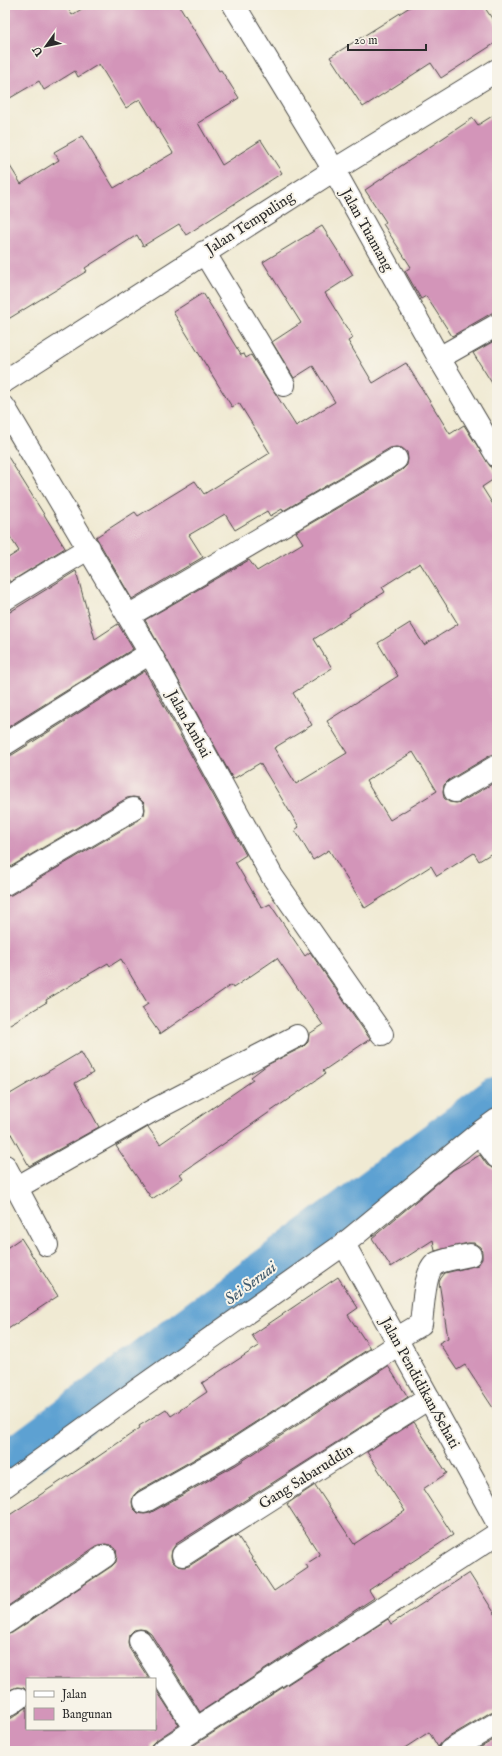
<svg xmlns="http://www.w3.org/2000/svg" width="502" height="1756" viewBox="0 0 502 1756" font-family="'IM FELL English',serif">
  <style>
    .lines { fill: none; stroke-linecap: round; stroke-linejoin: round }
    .river { stroke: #5da1d2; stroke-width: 47 }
    .building { fill: #d395b9; fill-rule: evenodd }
    .minor-casing { stroke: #494844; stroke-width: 24 }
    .minor { stroke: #fff; stroke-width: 22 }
    .labels { text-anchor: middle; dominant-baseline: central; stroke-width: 4; stroke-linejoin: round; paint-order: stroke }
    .street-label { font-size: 15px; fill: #2b2b2b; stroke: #f7f3e8 }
    .water-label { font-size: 16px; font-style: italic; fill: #3f5a6e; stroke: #f7f3e8 }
  </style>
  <rect width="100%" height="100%" fill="#f7f3e8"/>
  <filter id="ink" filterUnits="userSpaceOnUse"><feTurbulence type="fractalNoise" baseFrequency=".025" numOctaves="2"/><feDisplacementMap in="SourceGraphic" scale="8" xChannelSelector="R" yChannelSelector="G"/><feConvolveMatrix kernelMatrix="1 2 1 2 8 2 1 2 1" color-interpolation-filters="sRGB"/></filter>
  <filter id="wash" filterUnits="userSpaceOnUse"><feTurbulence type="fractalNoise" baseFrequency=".012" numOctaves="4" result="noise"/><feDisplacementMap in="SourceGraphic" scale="16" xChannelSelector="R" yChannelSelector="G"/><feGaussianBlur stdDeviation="0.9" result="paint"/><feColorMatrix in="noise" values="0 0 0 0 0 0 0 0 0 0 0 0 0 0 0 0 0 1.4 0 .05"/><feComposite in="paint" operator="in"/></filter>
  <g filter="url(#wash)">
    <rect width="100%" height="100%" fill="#f0ead3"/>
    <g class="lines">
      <path class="river" d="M 5,1468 L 497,1100"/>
    </g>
    <g id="blocks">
      <path class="building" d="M 5,5 L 66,5 L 72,15 L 88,5 L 179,5 L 219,71 L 221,70 L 239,98 L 198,123 L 222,165 L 261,140 L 282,173 L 186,235 L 179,224 L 143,246 L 137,235 L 85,268 L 87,271 L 5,321 L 5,158 L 21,184 L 59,160 L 54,152 L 82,136 L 114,188 L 173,153 L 140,99 L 126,108 L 99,64 L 78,77 L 75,71 L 44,90 L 39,81 L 5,101 Z
        M 413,5 L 483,5 L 497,26 L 497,42 L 441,78 L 431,63 L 363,107 L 330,57 Z
        M 497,113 L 497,310 L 452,336 L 426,296 L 421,299 L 405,271 L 411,267 L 383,224 L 386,222 L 365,190 L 473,118 L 478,125 Z
        M 322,226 L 353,275 L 325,293 L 353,338 L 348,341 L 373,383 L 406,363 L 450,434 L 464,425 L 497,477 L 482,487 L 497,511 L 497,754 L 491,755 L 449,780 L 444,785 L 443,791 L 444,798 L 449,802 L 456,803 L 461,802 L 497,781 L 497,850 L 479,861 L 474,853 L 437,876 L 431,866 L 365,908 L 329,850 L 313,860 L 295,830 L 299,827 L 260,763 L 233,779 L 145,620 L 249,560 L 257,571 L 303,543 L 296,532 L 402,470 L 407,465 L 408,459 L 407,452 L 402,448 L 396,447 L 390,448 L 283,511 L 282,509 L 270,516 L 267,511 L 235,530 L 225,514 L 189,535 L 203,557 L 132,599 L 96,537 L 135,512 L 138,516 L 195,481 L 204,494 L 270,453 L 239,403 L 232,407 L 173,312 L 203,293 L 241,355 L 244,354 L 246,358 L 251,355 L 296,426 L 335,402 L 313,366 L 294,378 L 272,342 L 301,323 L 263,262 ZM 420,563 L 458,624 L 424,645 L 410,623 L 378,643 L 398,676 L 327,721 L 347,753 L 296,784 L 274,748 L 312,725 L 293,693 L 332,668 L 314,639 L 350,616 L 349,614 L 385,592 L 382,587 ZM 413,752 L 437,791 L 390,820 L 366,781 Z
        M 494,341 L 497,345 L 497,391 L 473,353 Z
        M 5,452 L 65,548 L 10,582 L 5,574 L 5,560 L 19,551 L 5,529 Z
        M 76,571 L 95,639 L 118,624 L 133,649 L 5,729 L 5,615 Z
        M 145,671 L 246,855 L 235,862 L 262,908 L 270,904 L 305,956 L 310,952 L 370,1039 L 323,1071 L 325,1074 L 180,1174 L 183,1178 L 152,1199 L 116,1146 L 148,1127 L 160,1144 L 253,1080 L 251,1077 L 267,1065 L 303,1047 L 308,1042 L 309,1034 L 323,1025 L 277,958 L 233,988 L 231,985 L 160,1034 L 142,1008 L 148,1004 L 121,959 L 110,966 L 108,963 L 46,1000 L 47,1002 L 5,1027 L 5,896 L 11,895 L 139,820 L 144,815 L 145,809 L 144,803 L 139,798 L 133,797 L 127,798 L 5,870 L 5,756 L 12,755 Z
        M 81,1052 L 93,1073 L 75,1083 L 99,1127 L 29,1166 L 5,1123 L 5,1097 Z
        M 480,1155 L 487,1165 L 497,1170 L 497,1414 L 465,1365 L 457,1370 L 439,1343 L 448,1338 L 439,1282 L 441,1278 L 445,1273 L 478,1265 L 482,1259 L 482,1252 L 480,1247 L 474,1243 L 468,1243 L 435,1251 L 433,1240 L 391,1267 L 372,1238 L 453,1170 Z
        M 21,1238 L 58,1296 L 5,1331 L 5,1249 Z
        M 338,1277 L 358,1308 L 348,1315 L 370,1348 L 223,1443 L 138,1491 L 133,1496 L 132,1502 L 133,1508 L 138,1513 L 144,1514 L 150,1513 L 236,1465 L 388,1366 L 408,1397 L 176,1544 L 172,1550 L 171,1556 L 172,1561 L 178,1566 L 184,1567 L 189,1566 L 237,1535 L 274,1591 L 308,1568 L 306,1564 L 320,1555 L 287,1504 L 315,1485 L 354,1544 L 405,1511 L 367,1452 L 414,1422 L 447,1473 L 423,1489 L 453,1535 L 369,1590 L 374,1598 L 200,1712 L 151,1634 L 146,1630 L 140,1629 L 134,1630 L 129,1635 L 128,1642 L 129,1648 L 149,1679 L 27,1679 L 27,1691 L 24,1688 L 17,1687 L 5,1692 L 5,1635 L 12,1633 L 112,1566 L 116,1562 L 117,1556 L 116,1549 L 111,1545 L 105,1544 L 98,1545 L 5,1608 L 5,1518 L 96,1458 L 140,1428 L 139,1426 L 166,1409 L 171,1416 L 207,1392 L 202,1383 L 259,1346 L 252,1335 Z
        M 469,1573 L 497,1617 L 497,1711 L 491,1712 L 444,1740 L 438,1747 L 429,1732 L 400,1751 L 185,1751 L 388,1619 L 391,1624 Z
        M 155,1688 L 179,1725 L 155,1741 L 151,1745 L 150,1751 L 5,1751 L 5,1719 L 12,1718 L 27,1707 L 27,1729 L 155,1729 Z
        M 497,1738 L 497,1751 L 474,1751 Z"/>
    </g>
  </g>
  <g filter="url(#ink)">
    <use href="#blocks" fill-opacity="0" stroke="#494844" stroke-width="1"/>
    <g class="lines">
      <defs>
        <path id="minor" d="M 234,5 L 334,170 L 439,358 L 497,456
          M 204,252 L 284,385
          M 439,358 L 497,325
          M 5,381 L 334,170 L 497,70
          M 5,408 L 150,653 L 272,876 L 382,1034
          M 5,599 L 89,548
          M 128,616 L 396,459
          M 5,744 L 150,653
          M 455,791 L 497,766
          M 5,884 L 133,809
          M 479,1133 L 497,1157
          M 5,1166 L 47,1245
          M 16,1188 L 150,1112 L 297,1036
          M 344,1244 L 497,1522
          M 396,1339 L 421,1324 C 423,1310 424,1269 437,1263 C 447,1259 460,1257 470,1255
          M 5,1486 L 136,1391 L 344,1244 L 479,1133 L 497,1120
          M 144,1502 L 229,1454 L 399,1344
          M 183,1555 L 429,1398
          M 5,1623 L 105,1556
          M 140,1641 L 196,1729
          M 5,1707 L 18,1699
          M 162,1751 L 497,1534
          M 450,1751 L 497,1723"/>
      </defs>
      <use href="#minor" class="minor-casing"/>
      <use href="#minor" class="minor"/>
    </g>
  </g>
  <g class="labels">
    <g class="street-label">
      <text transform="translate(250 223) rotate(-33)">Jalan Tempuling</text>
      <text transform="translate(367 230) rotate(61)">Jalan Tuamang</text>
      <text transform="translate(189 724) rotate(61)">Jalan Ambai</text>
      <text transform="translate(420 1383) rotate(61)">Jalan Pendidikan/Sehati</text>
      <text transform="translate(306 1477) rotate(-32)">Gang Sabaruddin</text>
    </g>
    <g class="water-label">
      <text transform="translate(251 1284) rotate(-37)">Sei Seruai</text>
    </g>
  </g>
  <rect width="502" height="1756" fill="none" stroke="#f7f3e8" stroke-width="20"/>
  <rect x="26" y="1678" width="130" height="52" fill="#f7f3e8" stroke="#a5a39c"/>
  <rect x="34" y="1691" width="20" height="6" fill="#ffffff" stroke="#a5a39c"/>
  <text x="62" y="1698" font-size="12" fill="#2b2b2b">Jalan</text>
  <rect x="34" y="1708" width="20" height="12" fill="#d395b9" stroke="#a5a39c"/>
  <text x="62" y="1718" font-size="12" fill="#2b2b2b">Bangunan</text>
  <g transform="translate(46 46) rotate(237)" stroke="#f7f3e8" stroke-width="3" paint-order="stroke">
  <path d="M0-3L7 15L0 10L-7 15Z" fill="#2b2b2b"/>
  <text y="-6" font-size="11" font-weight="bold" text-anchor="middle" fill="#2b2b2b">U</text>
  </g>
  <path d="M348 44v6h78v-6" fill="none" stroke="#2b2b2b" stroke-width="2"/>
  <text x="354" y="44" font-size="12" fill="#2b2b2b" stroke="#f7f3e8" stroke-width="3" paint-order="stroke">20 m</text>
</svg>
